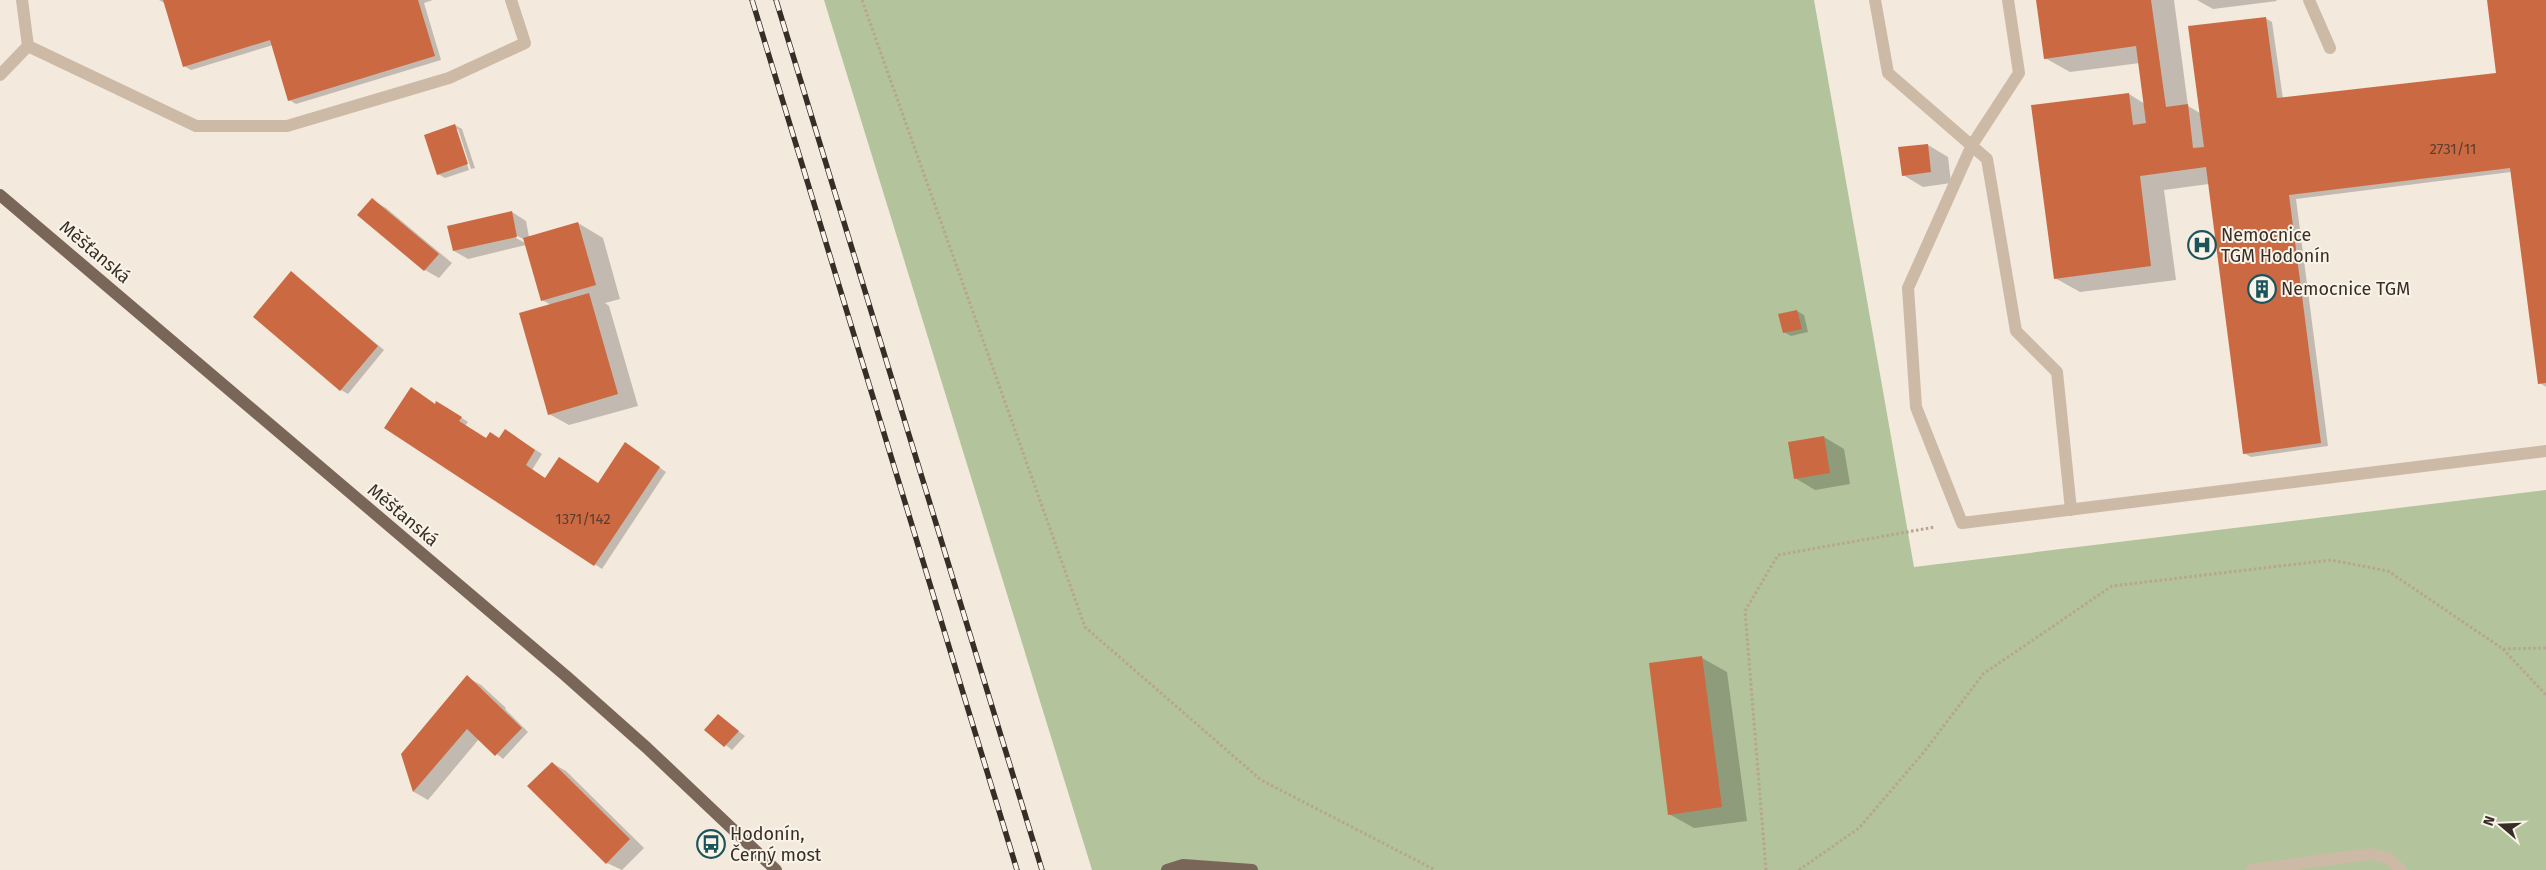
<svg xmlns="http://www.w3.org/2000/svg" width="2546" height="870" viewBox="0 0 2546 870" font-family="'Fira Sans',sans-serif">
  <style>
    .green { fill: #b3c39b }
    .shadow { fill: #0003; fill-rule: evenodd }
    .building { fill: #cb6a42 }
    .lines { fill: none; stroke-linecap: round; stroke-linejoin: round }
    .path { stroke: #b8a491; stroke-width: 3; stroke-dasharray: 2.5 2.5; stroke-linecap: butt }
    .minor { stroke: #ccbaa7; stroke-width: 12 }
    .major { stroke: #7a6658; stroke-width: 12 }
    .rail-casing { stroke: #382e28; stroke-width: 5.5 }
    .rail { stroke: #faf3e8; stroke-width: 4; stroke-dasharray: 11; stroke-linecap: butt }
    .labels { text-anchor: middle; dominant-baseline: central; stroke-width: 4; stroke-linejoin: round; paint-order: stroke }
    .number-label { font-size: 15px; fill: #5d3d2e }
    .poi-label { font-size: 18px; fill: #382e28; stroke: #faf3e8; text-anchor: start }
    .street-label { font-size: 18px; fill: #382e28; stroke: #faf3e8 }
  </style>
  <rect width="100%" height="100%" fill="#f3e9dc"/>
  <path class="green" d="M 824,0 L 1814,0 L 1914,567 L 2546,490 L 2546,870 L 1092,870 Z"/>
  <path class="shadow" d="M 159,0 L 433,0 L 424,3 L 441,60 L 296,104 L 289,100 L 273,45 L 191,70 L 184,66 L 166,4 Z
    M 2037,0 L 2174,0 L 2188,106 L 2200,113 L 2265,18 L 2272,22 L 2283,99 L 2498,74 L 2488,0 L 2546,0 L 2546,387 L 2540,383 L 2511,172 L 2296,199 L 2328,446 L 2251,457 L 2244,453 L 2209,184 L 2164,190 L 2176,280 L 2080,292 L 2055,278 L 2129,94 L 2145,104 L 2140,63 L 2070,72 L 2045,58 Z
    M 2197,0 L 2276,0 L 2277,1 L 2213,9 Z
    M 455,125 L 462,129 L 475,168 L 471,169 L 458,129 L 455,129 L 469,170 L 445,178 L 438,174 Z
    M 1928,145 L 1948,157 L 1951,183 L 1923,187 L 1903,175 L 1900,148 Z
    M 372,200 L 386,208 L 452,263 L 439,278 L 425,270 Z
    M 512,212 L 526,221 L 529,237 L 578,223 L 603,238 L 620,299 L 605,303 L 609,306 L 638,406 L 569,425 L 549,414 L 551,305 L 542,300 L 526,245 L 468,259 L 454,251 ZM 512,233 L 525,240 L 525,243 L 511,235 Z
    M 291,273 L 384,350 L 348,394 L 341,390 Z
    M 1797,311 L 1804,315 L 1808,332 L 1791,336 L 1784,332 Z
    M 435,405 L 444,406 L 468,422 L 465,426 L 486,440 L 500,439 L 512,435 L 542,454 L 532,470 L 545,479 L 598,484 L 632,448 L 666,472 L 602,569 L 385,427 Z
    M 1824,437 L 1844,449 L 1850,484 L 1815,490 L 1795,478 Z
    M 1702,658 L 1727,672 L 1747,821 L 1694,828 L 1669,814 Z
    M 467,677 L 481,685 L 506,708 L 505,709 L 528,732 L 503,759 L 479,739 L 428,800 L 414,792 L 402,754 Z
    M 718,716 L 745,736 L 732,750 L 706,730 Z
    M 552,763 L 566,771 L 644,848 L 622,870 L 607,863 Z"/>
  <path class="building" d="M 163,0 L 418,0 L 435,56 L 288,101 L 270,40 L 183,67 Z
    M 2036,0 L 2151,0 L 2166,107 L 2188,104 L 2193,148 L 2204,147 L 2188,26 L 2266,17 L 2277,98 L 2496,73 L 2487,0 L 2546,0 L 2546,383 L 2538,384 L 2510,168 L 2289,195 L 2321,443 L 2243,454 L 2206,167 L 2140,176 L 2151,266 L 2054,279 L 2031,105 L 2129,93 L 2133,125 L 2146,123 L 2136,46 L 2044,59 Z
    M 455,124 L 468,164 L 437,175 L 424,135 Z
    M 1928,144 L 1931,172 L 1902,176 L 1898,147 Z
    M 372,198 L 439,254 L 424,271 L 357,215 Z
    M 512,211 L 517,237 L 453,251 L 447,226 Z
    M 578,222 L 596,285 L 541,301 L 523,238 Z
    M 291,271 L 378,346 L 340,391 L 253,317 Z
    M 589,293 L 618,394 L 548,415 L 519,313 Z
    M 1797,310 L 1802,329 L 1783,333 L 1778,314 Z
    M 411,387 L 435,404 L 436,401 L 462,417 L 459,421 L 486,438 L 490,432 L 499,438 L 505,429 L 535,450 L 526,465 L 545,478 L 559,457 L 598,483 L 625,442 L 660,467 L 594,566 L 384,428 Z
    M 1824,436 L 1830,473 L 1794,479 L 1788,442 Z
    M 1702,656 L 1722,807 L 1668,815 L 1649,663 Z
    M 467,675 L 522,728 L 495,756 L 467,729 L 413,792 L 401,754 Z
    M 718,714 L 739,731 L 724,747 L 704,730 Z
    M 552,762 L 630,839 L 606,864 L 527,786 Z"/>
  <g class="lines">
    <path class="path" d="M 862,0 L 1085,627 L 1261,780 L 1435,870
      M 2503,649 L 2546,695
      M 1766,870 L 1745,611 L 1778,555 L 1935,527
      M 1799,870 L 1859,828 L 1924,752 L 1983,674 L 2112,586 L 2331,560 L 2388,571 L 2503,649 L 2546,648"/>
    <path class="minor" d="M 22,0 L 28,46
      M 1875,0 L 1888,73 L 1987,159 L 2016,331 L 2057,372 L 2071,510
      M 2008,0 L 2019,73 L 1972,145 L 1908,288 L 1916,407 L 1962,523 L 2546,451
      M 2309,0 L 2330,48
      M 28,46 L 196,126 L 287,126 L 449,78 L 525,43 L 511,0
      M 0,75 L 28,46
      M 2251,870 L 2370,854 L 2388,858 L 2401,870"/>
    <path class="major" d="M 0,195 L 566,676 L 647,748 L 776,870
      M 1167,870 L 1183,865 L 1252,870"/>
    <defs>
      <path id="rail" d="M 752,0 L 1017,870
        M 776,0 L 1042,870"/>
    </defs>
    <use href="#rail" class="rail-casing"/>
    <use href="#rail" class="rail"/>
  </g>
  <defs>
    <symbol id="hospital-ring" viewBox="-11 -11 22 22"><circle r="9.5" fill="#faf3e8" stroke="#1b545b" stroke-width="1.5"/><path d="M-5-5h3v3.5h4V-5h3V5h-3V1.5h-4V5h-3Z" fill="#1b545b"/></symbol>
    <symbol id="building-ring" viewBox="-11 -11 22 22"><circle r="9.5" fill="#faf3e8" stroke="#1b545b" stroke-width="1.5"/><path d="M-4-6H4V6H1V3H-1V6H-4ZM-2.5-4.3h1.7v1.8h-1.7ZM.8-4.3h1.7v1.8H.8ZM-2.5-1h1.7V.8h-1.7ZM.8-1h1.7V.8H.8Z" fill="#1b545b"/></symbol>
    <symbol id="bus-ring" viewBox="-11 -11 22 22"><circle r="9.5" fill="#faf3e8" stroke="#1b545b" stroke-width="1.5"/><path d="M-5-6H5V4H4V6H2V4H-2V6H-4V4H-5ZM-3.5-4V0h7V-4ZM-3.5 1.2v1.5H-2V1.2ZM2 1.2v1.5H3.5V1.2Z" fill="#1b545b"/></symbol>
  </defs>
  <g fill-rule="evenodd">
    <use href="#hospital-ring" x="2186" y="229" width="32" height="32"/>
    <use href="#building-ring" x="2246" y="273" width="32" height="32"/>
    <use href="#bus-ring" x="695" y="828" width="32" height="32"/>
  </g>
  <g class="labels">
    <g class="number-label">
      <text x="2453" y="149">2731/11</text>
      <text x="583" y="519">1371/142</text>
    </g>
    <g class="poi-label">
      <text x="2221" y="235">Nemocnice<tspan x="2221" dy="21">TGM Hodonín</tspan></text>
      <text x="2281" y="289">Nemocnice TGM</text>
      <text x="730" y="834">Hodonín,<tspan x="730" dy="21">Černý most</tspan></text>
    </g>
    <g class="street-label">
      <text transform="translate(95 252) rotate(40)">Měšťanská</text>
      <text transform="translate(403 515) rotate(40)">Měšťanská</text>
    </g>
  </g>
  <g transform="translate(2501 825) rotate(289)" stroke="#faf3e8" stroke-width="4" paint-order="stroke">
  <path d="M0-4L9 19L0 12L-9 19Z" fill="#382e28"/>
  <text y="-8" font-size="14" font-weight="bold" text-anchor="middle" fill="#382e28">N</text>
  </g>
</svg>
